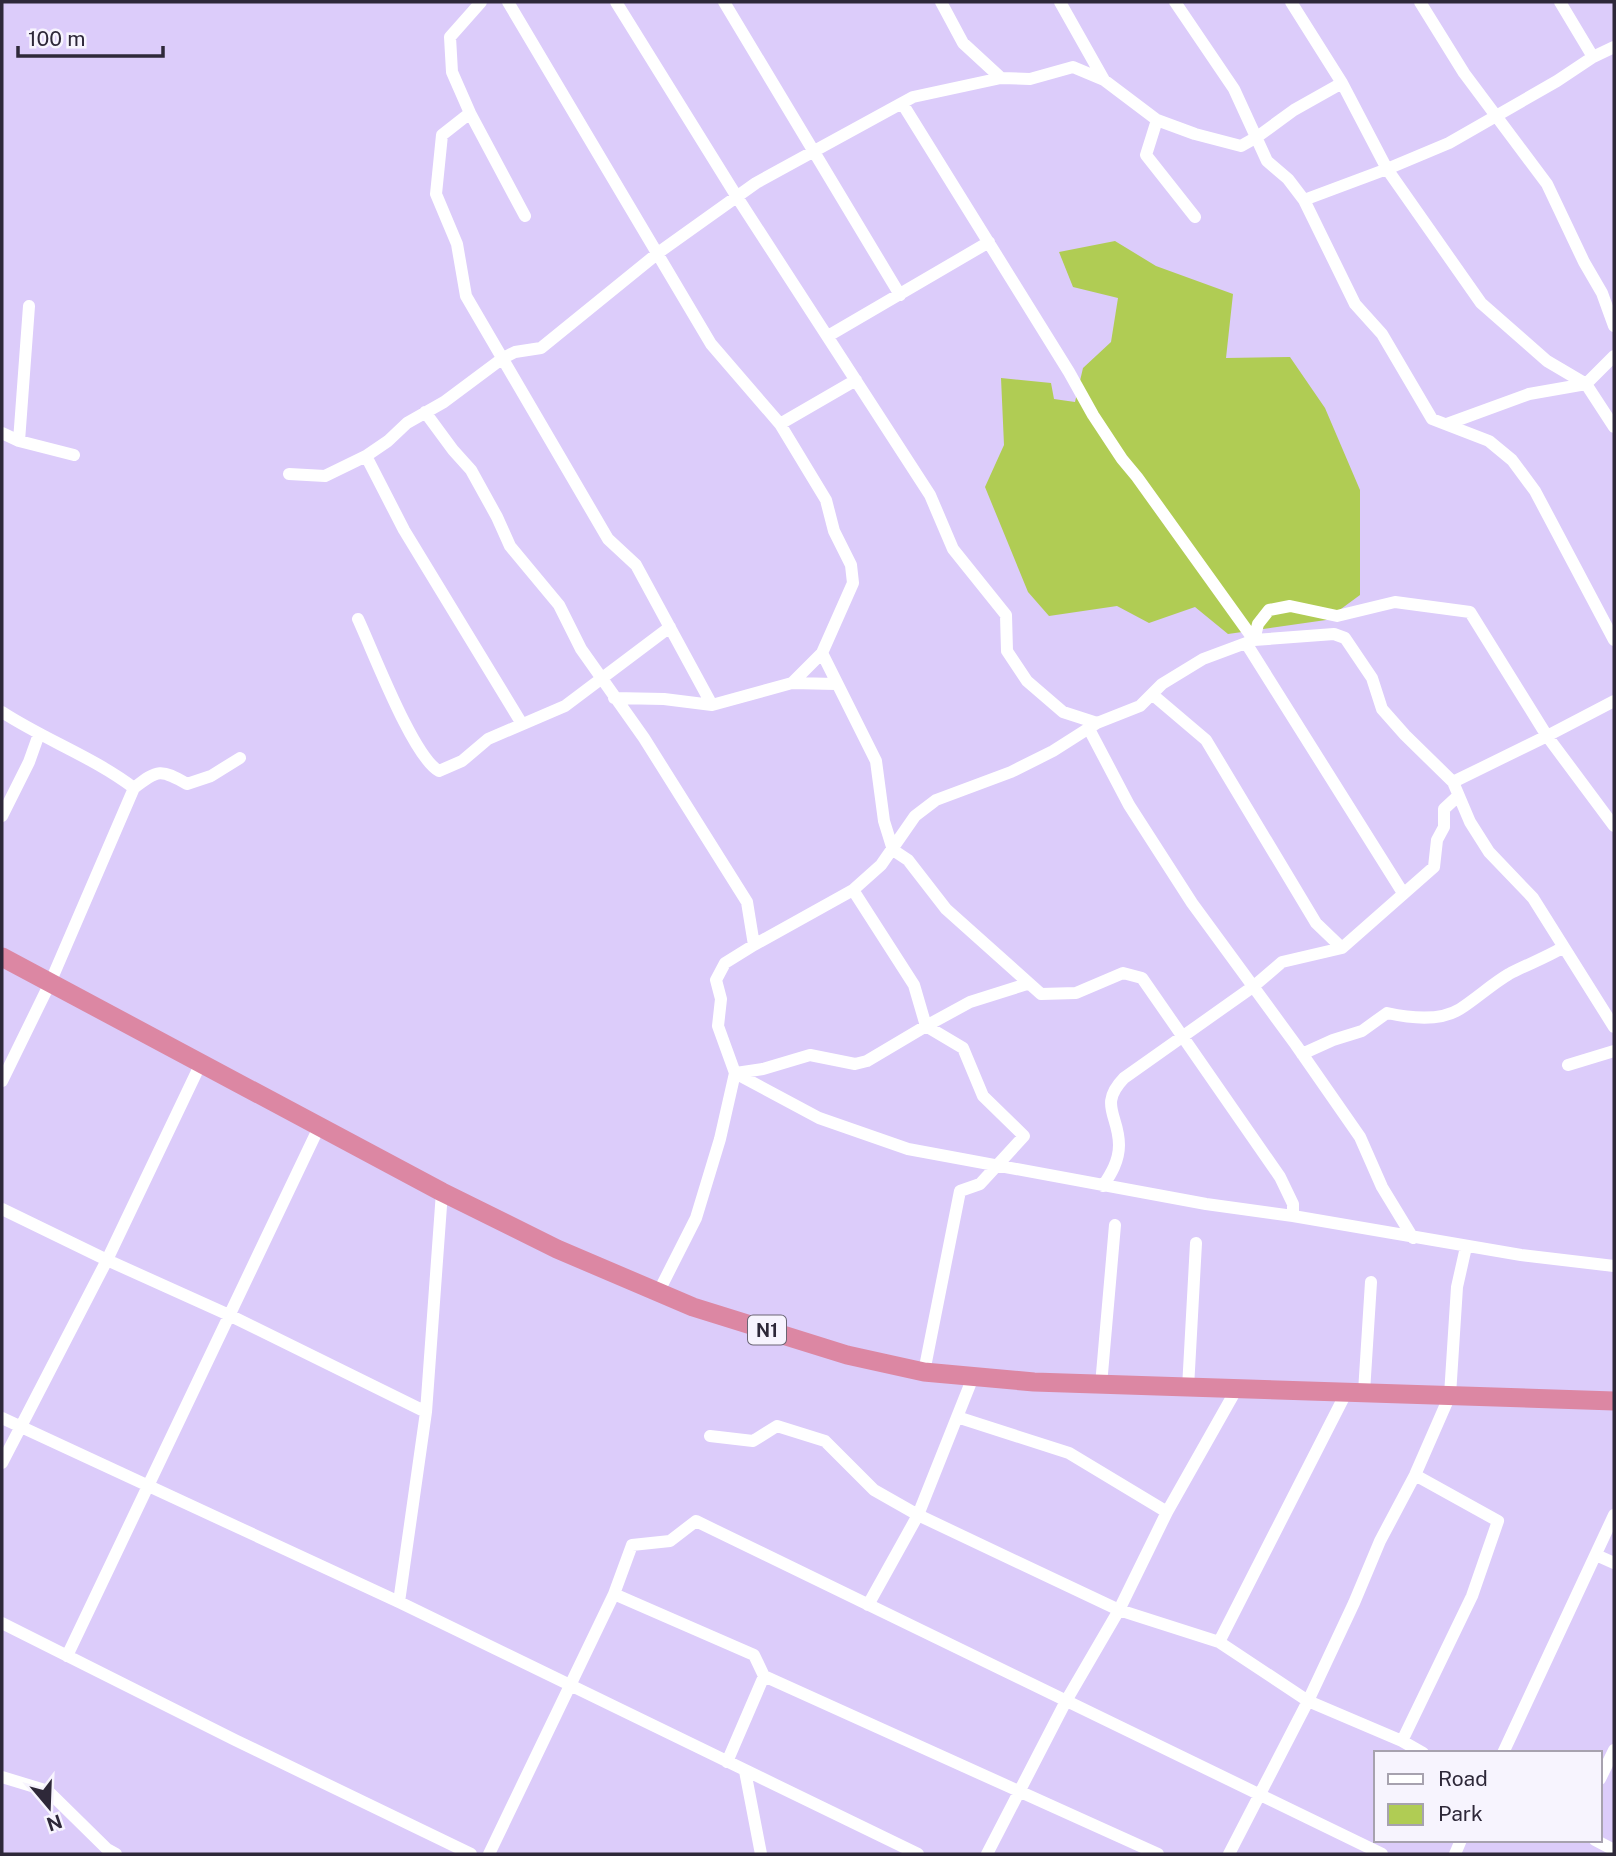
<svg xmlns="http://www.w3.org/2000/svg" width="1616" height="1856" viewBox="0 0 1616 1856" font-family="'Public Sans',sans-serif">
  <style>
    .green { fill: #b0cc54 }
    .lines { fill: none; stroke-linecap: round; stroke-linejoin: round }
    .minor { stroke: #fff; stroke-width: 12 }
    .trunk { stroke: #dc87a3; stroke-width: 19 }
    .labels { text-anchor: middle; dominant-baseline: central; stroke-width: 5; stroke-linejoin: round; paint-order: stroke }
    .shield { fill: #f7f4fe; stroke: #6a6574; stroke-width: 2 }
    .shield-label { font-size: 18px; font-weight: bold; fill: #2e2839 }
  </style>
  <rect width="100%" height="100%" fill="#dcccfa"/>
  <path class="green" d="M 1115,241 L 1156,266 L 1233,294 L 1226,358 L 1290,357 L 1325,408 L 1360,490 L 1360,595 L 1326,620 L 1228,634 L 1195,607 L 1149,623 L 1117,606 L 1049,616 L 1028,592 L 985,487 L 1004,445 L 1001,378 L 1051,383 L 1054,399 L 1075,402 L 1083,368 L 1111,342 L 1118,298 L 1073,287 L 1059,252 Z"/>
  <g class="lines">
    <path class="minor" d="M 481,2 L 450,37 L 452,72 L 470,113 L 442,135 L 436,194 L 457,244 L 466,296 L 608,539 L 636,565 L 712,705
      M 508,2 L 711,344 L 780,424 L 826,500 L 834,531 L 851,565 L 853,583 L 822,653 L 792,683
      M 616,2 L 737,197 L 930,495 L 953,549 L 1006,615 L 1007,651 L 1027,681 L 1063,712 L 1097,723
      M 724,2 L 900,295
      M 941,2 L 963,43 L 1001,78
      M 1060,2 L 1104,80
      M 1175,2 L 1234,89 L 1267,161 L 1288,179 L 1304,200 L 1355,304 L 1382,334 L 1432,419 L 1489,441 L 1512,460 L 1535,491 L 1614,640
      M 1291,2 L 1342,83 L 1387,169 L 1449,143 L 1557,81 L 1593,57 L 1614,47
      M 1420,2 L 1464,73 L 1547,184 L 1584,262 L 1602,293 L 1614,326
      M 1560,2 L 1593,57
      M 902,103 L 1069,372 L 1093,415 L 1122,459 L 1137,477 L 1254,640
      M 470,113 L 525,216
      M 1157,120 L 1195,134 L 1241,146 L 1257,137 L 1294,110 L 1342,83
      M 1304,200 L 1387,169 L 1481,303 L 1547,361 L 1586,384 L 1614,427
      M 828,336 L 989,242
      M 425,412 L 453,450 L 471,470 L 497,517 L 510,546 L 559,605 L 581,649 L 644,738 L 747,902 L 754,945 L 725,963 L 716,980 L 721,999 L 718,1026 L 735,1073 L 720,1139 L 696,1218 L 658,1293
      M 780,424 L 856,380
      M 1447,424 L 1529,394 L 1586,384 L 1614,356
      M 2,433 L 19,441 L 74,455
      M 19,441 L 29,306
      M 366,456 L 404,530 L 522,724
      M 289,474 L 325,476 L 366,456 L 388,441 L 407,423 L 444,402 L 503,358 L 515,352 L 541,348 L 658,253 L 756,183 L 913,97 L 1001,78 L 1030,79 L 1073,67 L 1104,80 L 1157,120 L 1146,155 L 1195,217
      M 358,619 C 373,651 413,757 439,771 L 462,761 L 488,739 L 565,706 L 670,627
      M 1254,640 L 1258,624 L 1269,610 L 1290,606 L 1337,616 L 1395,602 L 1470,612 L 1547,736 L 1614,826
      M 1246,643 L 1403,893
      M 822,653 L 876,761 L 884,821 L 893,850 L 908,860 L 946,909 L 1041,994 L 1076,993 L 1123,973 L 1142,978 L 1280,1177 L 1293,1204 L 1293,1216
      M 1153,695 L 1206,740 L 1316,923 L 1342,948
      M 614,698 L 664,699 L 712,705 L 792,683 L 836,684
      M 2,712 C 45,740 93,757 134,788
      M 1089,729 L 1129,805 L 1192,903 L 1296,1045 L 1360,1137 L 1382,1187 L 1413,1238
      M 1453,782 L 1547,736 L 1614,701
      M 2,816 L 29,762 L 39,734
      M 853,890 L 914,985 L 926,1026 L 970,1002 L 1027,984
      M 754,945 L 853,890 L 881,865 L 915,816 L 936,800 L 1011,772 L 1053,751 L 1097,723 L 1140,706 L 1162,684 L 1203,659 L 1254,640 L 1334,634 L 1345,638 L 1372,678 L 1382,709 L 1405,735 L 1453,782 L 1470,822 L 1489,852 L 1533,898 L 1614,1027
      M 1302,1054 L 1333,1040 L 1362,1031 L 1387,1013 C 1410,1018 1439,1022 1460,1009 C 1477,998 1492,984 1509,974 C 1526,965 1545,958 1562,948
      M 1568,1065 L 1614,1051
      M 735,1073 L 819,1118 L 908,1149 L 1206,1204 L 1293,1216 L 1521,1255 L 1614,1266
      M 736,1073 L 763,1069 L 810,1055 L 855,1064 L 867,1061 L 926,1026 L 963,1048 L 983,1096 L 1024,1136 L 980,1184 L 960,1191 L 924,1372
      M 2,1081 L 50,983 L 134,788 C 158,769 161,769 187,784 L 211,776 L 240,758
      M 1103,1186 C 1111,1174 1119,1161 1119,1145 C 1119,1115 1098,1105 1124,1078 L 1254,986 L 1282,962 L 1342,948 L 1434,867 L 1437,840 L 1444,827 L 1444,809 L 1458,796
      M 2,1209 L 107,1260 L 229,1315 L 426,1412
      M 1101,1385 L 1115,1225
      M 1188,1388 L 1196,1243
      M 1364,1392 L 1371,1282
      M 957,1417 L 1069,1453 L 1167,1512
      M 2,1418 L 399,1602 L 918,1854
      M 710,1436 L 753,1441 L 777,1426 L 825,1441 L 874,1490 L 918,1515 L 1119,1610 L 1219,1642 L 1308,1701 L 1402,1741 L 1423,1753
      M 2,1463 L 107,1260 L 201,1063
      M 1596,1555 L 1614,1563
      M 614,1594 L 754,1655 L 764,1676 L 1158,1854
      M 399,1602 L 426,1412 L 442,1192
      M 868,1605 L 918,1515 L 973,1377
      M 2,1623 L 235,1740 L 471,1854
      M 1219,1642 L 1347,1391
      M 67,1656 L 320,1125
      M 1402,1741 L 1472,1596 L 1498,1521 L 1415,1475
      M 1503,1753 L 1614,1515
      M 727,1762 L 764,1676
      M 745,1771 L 761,1854
      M 2,1777 L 48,1791 L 107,1849 L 116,1854
      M 1600,1779 L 1614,1750
      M 1595,1840 L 1614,1850
      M 489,1854 L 614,1594 L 632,1545 L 670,1541 L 696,1521 L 1382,1854
      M 987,1854 L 1066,1701 L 1119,1610 L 1167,1512 L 1236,1390
      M 1229,1854 L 1308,1701 L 1354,1603 L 1380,1541 L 1415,1475 L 1450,1395 L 1457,1287 L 1466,1247
      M 1455,1854 L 1461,1840"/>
    <path class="trunk" d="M 2,957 L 442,1192 L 557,1249 L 693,1307 L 847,1355 L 924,1372 L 1034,1382 L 1614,1401"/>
  </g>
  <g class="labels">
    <rect class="shield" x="748" y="1315.5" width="38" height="29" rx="5"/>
    <g class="shield-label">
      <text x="767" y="1330">N1</text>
    </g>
  </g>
  <rect width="1616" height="1856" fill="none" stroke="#2e2839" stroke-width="7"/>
  <rect x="1374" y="1751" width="228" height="91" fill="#f7f4fe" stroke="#a7a2af" stroke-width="2"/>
  <rect x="1388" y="1774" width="35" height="10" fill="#ffffff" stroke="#a7a2af" stroke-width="2"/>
  <text x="1438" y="1786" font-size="21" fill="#2e2839">Road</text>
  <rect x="1388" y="1804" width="35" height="21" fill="#b0cc54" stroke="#a7a2af" stroke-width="2"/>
  <text x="1438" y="1821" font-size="21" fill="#2e2839">Park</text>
  <g transform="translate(49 1807) rotate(161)" stroke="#f7f4fe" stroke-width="5" paint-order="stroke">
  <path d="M0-5L12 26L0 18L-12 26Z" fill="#2e2839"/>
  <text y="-10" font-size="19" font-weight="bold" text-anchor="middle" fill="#2e2839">N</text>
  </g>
  <path d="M18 46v10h145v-10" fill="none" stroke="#2e2839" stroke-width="3.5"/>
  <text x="28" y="46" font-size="21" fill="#2e2839" stroke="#f7f4fe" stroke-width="5" paint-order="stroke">100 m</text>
</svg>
